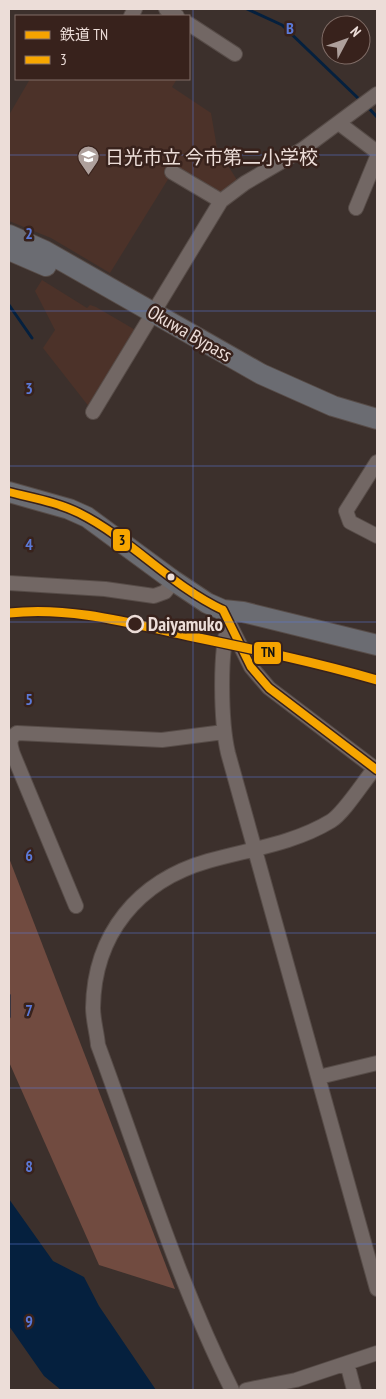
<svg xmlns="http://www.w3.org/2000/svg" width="386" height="1399" viewBox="0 0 386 1399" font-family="'PT Sans Narrow','Noto Sans JP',sans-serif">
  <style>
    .built { fill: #4c3229 }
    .green { fill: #714b40 }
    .water { fill: #05203e }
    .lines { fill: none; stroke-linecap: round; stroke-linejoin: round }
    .stream { stroke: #05203e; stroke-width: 3 }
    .minor-casing { stroke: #574c48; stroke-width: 16 }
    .highway-casing { stroke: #574c48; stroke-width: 22 }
    .minor { stroke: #726764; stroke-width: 14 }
    .highway { stroke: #6b6c72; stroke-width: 20 }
    .bus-1-casing { stroke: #38221c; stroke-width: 11 }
    .bus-1 { stroke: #f7a600; stroke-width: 8 }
    .rail-1-casing { stroke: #38221c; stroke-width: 12 }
    .rail-1 { stroke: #f5a300; stroke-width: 9 }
    .grid { fill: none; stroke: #5b79d8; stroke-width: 1; stroke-opacity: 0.55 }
    .bus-dot { fill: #ecddd8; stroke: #38221c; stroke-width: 2 }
    .stop-dot { fill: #38221c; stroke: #ecddd8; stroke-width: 2.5 }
    .labels { text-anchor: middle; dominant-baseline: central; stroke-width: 5; stroke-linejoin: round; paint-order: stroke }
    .poi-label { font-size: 19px; fill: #ecddd8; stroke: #38221c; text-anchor: start }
    .street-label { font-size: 19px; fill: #ecddd8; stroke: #38221c }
    .stop-label { font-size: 19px; font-weight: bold; fill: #ecddd8; stroke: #38221c; text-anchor: start }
    .grid-label { font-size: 16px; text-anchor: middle; font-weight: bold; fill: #5b79d8; stroke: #38221c; stroke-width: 5; stroke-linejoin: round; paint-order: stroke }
    .line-badge { stroke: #38221c; stroke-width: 2 }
    .pale-badge-label { font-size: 14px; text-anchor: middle; font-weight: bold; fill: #111 }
  </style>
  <rect width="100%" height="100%" fill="#3c302c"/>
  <path class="built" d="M 30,79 L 177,79 L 172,87 L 211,113 L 217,148 L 237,180 L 219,195 L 175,168 L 110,273 L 51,238 L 9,221 L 9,115 Z
    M 42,280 L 87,308 L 90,305 L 96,307 L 137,331 L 90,408 L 43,348 L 55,330 L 35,291 Z"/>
  <path class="green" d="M 9,858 L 175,1289 L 99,1265 L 9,1062 Z"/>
  <path class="water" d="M 9,1199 L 53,1261 L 84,1277 L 99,1306 L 156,1390 L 61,1390 L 44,1376 L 9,1326 Z"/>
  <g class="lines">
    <path class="stream" d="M 247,9 L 282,25 L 360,100
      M 367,106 L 377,117
      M 9,305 L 32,338
      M 9,995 L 9,1017"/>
    <defs>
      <path id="minor" d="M 166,9 L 177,16
        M 131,16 L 135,9
        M 189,24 L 235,54
        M 340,124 L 377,152
        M 172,172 L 221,201
        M 356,208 L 377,157
        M 93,412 L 221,201 L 245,183 L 303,149 L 377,94
        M 377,462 L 346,511 L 350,522 L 377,536
        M 9,583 L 105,589 L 154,596 L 165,592 L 174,581
        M 227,619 L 251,667 L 269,688 L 377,770
        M 229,623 C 219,651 221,723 228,753 L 377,1289
        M 76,906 L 13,754 C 10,744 8,739 17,733 L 162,740 L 224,732
        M 319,1077 L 377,1063
        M 347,1363 L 354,1390
        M 232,1390 C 177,1280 141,1161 98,1045 C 97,1033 93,1020 93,1008 C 94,934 138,881 208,861 C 250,849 293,844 331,821 C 344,813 364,781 375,768
        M 246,1390 L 296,1380 L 377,1353"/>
      <path id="highway" d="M 9,235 L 45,251 L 261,374 L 333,406 L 377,419
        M 9,250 L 46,266
        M 9,492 L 69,509 L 87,517 L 174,581 L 207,603 L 223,610 L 243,612 L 377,645"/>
    </defs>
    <use href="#minor" class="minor-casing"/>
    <use href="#highway" class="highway-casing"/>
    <use href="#minor" class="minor"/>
    <use href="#highway" class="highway"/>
    <defs>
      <path id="bus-1" d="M 9,492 C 32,498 57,502 79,513 C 131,539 170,585 223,610
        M 223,610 L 251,667 L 269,688 L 377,770"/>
    </defs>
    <use href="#bus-1" class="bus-1-casing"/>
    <use href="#bus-1" class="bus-1"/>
    <defs>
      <path id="rail-1" d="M 9,613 C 69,606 130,623 189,636 C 252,649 315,662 377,680"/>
    </defs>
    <use href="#rail-1" class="rail-1-casing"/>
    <use href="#rail-1" class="rail-1"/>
  </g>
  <path class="grid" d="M 193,9 L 193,1390M 9,155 L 377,155M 9,311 L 377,311M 9,466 L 377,466M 9,622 L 377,622M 9,777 L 377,777M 9,933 L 377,933M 9,1088 L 377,1088M 9,1244 L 377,1244"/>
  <defs>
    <symbol id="school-pin" viewBox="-11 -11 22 30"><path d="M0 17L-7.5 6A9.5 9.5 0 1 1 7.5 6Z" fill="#aea09c" stroke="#38221c"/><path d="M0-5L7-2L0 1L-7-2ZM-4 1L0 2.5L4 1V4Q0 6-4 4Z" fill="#fff"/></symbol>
  </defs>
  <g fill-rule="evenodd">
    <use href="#school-pin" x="76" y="144" width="25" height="34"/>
  </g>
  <circle class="bus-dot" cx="171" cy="577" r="4.5"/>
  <circle class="stop-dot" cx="135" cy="624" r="8"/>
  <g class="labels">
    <g class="poi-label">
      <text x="105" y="157">日光市立 今市第二小学校</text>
    </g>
    <g class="street-label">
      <text transform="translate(190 333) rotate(30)">Okuwa Bypass</text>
    </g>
    <g class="stop-label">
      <text x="148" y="624">Daiyamuko</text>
    </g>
  </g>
  <g class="grid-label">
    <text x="290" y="34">B</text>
    <text x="29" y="239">2</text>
    <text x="29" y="394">3</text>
    <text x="29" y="550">4</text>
    <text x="29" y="705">5</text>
    <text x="29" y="861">6</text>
    <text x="29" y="1016">7</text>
    <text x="29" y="1172">8</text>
    <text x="29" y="1327">9</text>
  </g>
  <g class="line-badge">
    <rect x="112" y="528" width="19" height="24" rx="5" fill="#f7a600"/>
    <rect x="253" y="641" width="29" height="24" rx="5" fill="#f5a300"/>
  </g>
  <g class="pale-badge-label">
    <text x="122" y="545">3</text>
    <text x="268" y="657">TN</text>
  </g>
  <rect width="386" height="1399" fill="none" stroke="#ecddd8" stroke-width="20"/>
  <rect x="15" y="15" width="175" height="65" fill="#38221c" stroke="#806d67"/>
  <rect x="25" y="31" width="25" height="8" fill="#f5a300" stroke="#806d67"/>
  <text x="60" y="40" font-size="15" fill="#ecddd8">鉄道 TN</text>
  <rect x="25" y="56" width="25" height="8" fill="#f7a600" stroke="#806d67"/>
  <text x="60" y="65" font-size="15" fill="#ecddd8">3</text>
  <g transform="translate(346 40) rotate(49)"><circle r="24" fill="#38221c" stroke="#806d67"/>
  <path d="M0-4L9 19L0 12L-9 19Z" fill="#aea09c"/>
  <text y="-8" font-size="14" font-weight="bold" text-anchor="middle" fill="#ecddd8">N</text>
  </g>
</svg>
